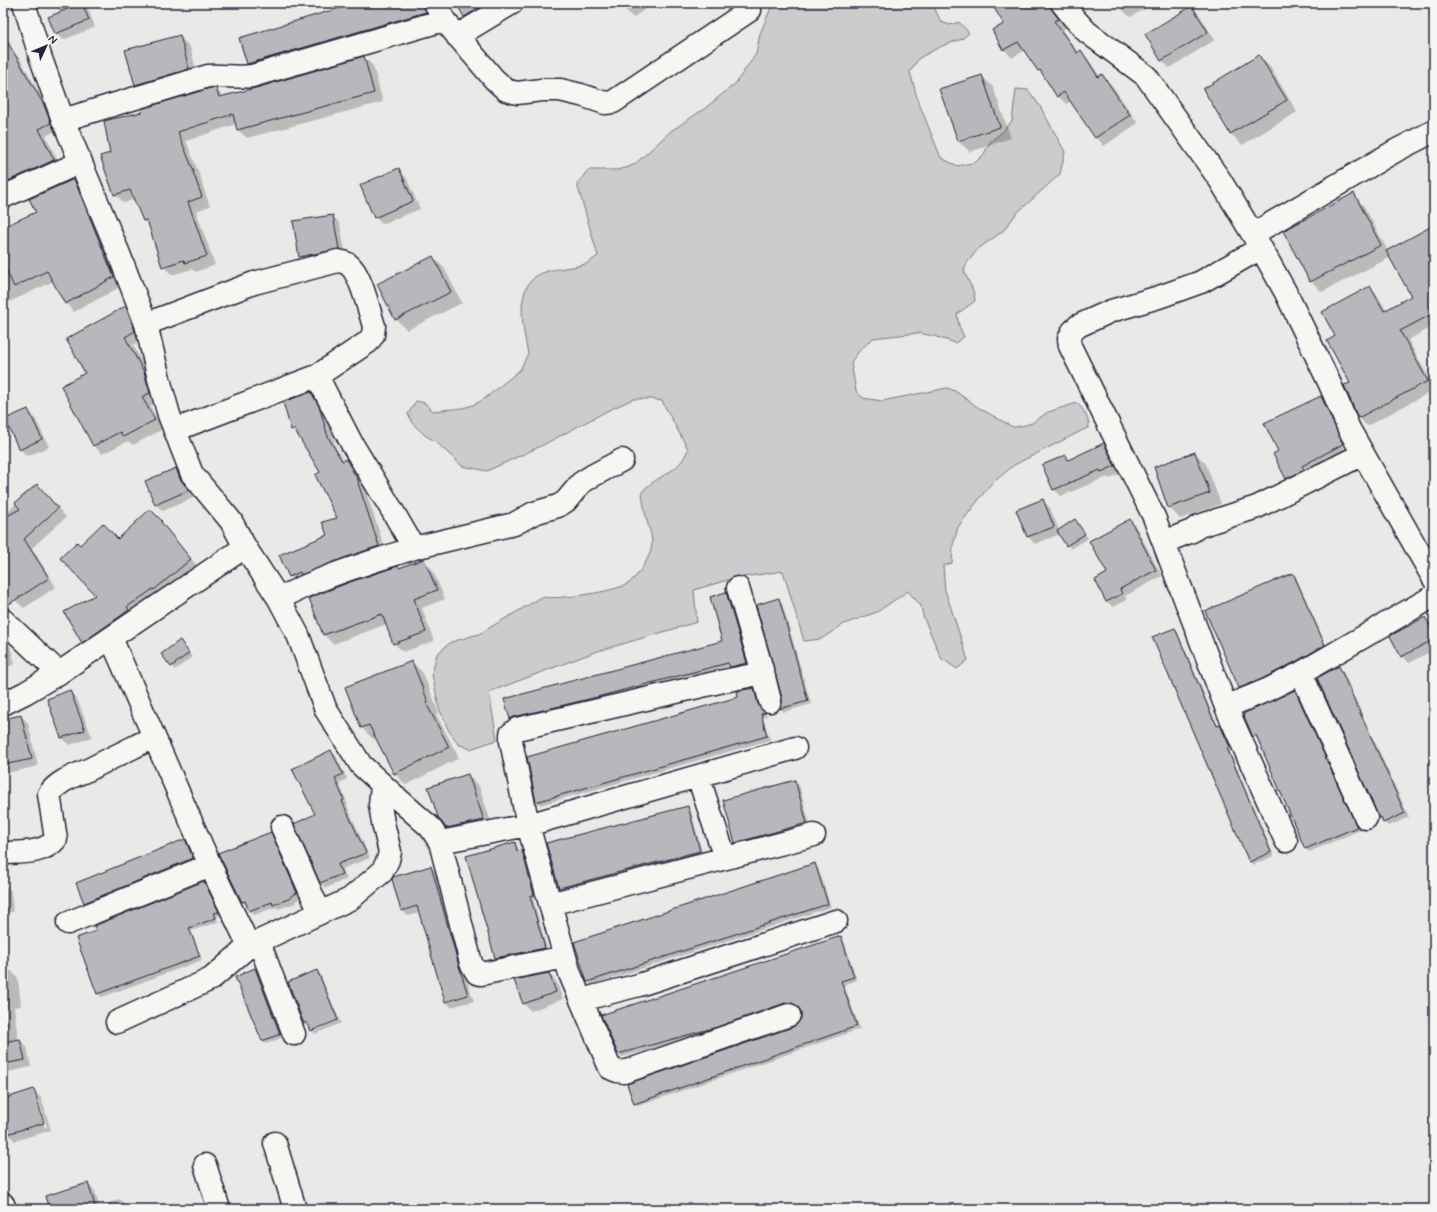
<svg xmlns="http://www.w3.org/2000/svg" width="1437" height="1212" viewBox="0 0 1437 1212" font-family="Mynerve,sans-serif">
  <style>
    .green { fill: #ccccce; stroke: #777784 }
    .shadow { fill: #0003; fill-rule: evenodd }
    .building { fill: #b8b8bc; stroke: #22223b }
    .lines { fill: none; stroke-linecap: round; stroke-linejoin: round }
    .street-casing { stroke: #22223b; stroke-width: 25 }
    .secondary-casing { stroke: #22223b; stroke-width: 25 }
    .street { stroke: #f6f6f2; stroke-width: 22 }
    .secondary { stroke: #f6f6f2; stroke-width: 22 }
  </style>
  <rect width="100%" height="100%" fill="#e9e9e7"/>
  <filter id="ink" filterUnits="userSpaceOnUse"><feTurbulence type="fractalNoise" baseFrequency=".025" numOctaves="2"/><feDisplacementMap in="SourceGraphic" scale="8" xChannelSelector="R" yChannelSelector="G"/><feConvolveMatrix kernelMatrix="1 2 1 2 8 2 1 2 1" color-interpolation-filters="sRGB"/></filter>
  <g filter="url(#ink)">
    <path class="green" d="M 773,3 L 932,3 L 941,22 L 950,25 L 959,22 L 969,33 L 962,39 L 942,46 L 919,58 L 910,72 L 918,101 L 941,158 L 958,166 L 976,162 L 984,154 L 990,142 L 1002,132 L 1012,121 L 1016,89 L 1028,90 L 1040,106 L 1065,152 L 1060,174 L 1016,214 L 1003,231 L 978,249 L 967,263 L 964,271 L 974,293 L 975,301 L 957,314 L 959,326 L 964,337 L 955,343 L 934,336 L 918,333 L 873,338 L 860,350 L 851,362 L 856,391 L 863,398 L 882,401 L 947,388 L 955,391 L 979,408 L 1013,427 L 1022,426 L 1032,423 L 1048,412 L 1077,403 C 1084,410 1088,416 1089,427 L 1014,465 L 989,486 L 958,527 L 953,545 L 952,563 L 943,566 L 945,590 L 968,660 L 957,669 L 941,658 L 923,616 L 921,606 L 908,591 L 877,612 L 844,624 L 821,639 L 804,641 L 783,571 L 731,579 L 694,590 L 697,622 L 595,652 L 489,692 L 497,740 L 470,749 L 458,744 L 448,729 L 439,708 L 432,674 L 437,654 L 451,642 L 479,634 L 542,597 C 558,600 615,592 629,583 C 638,576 652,555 652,544 C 652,534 648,526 646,517 C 644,509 643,500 642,492 C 657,474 680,474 688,449 L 662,401 L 652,399 L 633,399 L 607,411 L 543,445 L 487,471 L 462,466 L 435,441 L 426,436 L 412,423 L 408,414 L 416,401 L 425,403 L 433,411 L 463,408 L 473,405 L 483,400 L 520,370 L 528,354 C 523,327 511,280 548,271 C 559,268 571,268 582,265 C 588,264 593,259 598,256 L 577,184 L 588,170 L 616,170 L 626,168 L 635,164 L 671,131 L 704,109 L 735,84 L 756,54 L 760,34 Z"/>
    <path class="shadow" d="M 58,3 L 86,3 L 95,27 L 63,40 L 56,33 L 59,13 Z
      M 359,3 L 430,3 L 437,26 L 261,76 L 248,63 Z
      M 457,3 L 506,3 L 472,24 L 465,17 Z
      M 620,3 L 653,3 L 633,18 Z
      M 992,3 L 1054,3 L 1058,14 L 1066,28 L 1062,30 L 1078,53 L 1081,52 L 1089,60 L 1100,77 L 1102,76 L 1111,84 L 1138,123 L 1104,146 L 1096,137 L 1071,101 L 1066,104 L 1058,96 L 1047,79 L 1039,70 L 1025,50 L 1012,58 L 1004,49 L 1005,24 Z
      M 1119,3 L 1156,3 L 1130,17 L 1123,10 Z
      M 1243,3 L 1253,3 L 1247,6 Z
      M 1192,7 L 1199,14 L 1215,40 L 1169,68 L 1162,60 Z
      M 179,36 L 190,47 L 199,80 L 147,96 L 136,85 Z
      M 13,52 L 20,59 L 51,113 L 57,130 L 46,136 L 61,168 L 16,188 L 9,180 L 3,168 L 3,58 Z
      M 1259,56 L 1270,67 L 1297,112 L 1242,145 L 1231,134 L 1204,89 Z
      M 364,57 L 373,66 L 383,102 L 247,138 L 238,130 L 236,124 L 186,141 L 202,181 L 201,181 L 210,206 L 196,211 L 215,265 L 195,272 L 192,269 L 172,275 L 163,266 L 151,228 L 144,221 L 135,199 L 124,203 L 115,194 L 111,153 L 143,113 L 216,89 L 223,97 L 256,89 Z
      M 982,76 L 993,87 L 1011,138 L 970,152 L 958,141 L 940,90 Z
      M 399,170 L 406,177 L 420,209 L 382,224 L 375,217 Z
      M 74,180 L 82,189 L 122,286 L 74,312 L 66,303 L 54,281 L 3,305 L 3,229 L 38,212 Z
      M 1353,195 L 1364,206 L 1388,251 L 1434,226 L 1434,326 L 1408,340 L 1434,387 L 1434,390 L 1367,426 L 1359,418 L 1345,386 L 1351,383 L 1336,337 L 1369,287 L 1378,296 L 1387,311 L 1412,297 L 1391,257 L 1322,292 L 1311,281 Z
      M 333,216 L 340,224 L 346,256 L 307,263 L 300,256 Z
      M 433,257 L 444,268 L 462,303 L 407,330 L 396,319 Z
      M 126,308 L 134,316 L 143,340 L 133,345 L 153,382 L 158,402 L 150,406 L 163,429 L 133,445 L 128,441 L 102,454 L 94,446 L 62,387 L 86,374 Z
      M 311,393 L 319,402 L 327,416 L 336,447 L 344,461 L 346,460 L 355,469 L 367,491 L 366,492 L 387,555 L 298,585 L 290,576 L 328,535 L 339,518 L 321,473 L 301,437 L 292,429 Z
      M 1321,397 L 1328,404 L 1350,451 L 1294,485 L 1286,478 L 1279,451 ZM 1324,404 L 1326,404 L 1346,448 L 1344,449 Z
      M 28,410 L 35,418 L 49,447 L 27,456 L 20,449 Z
      M 1104,445 L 1111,452 L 1121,473 L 1109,479 L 1107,477 L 1061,496 L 1054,489 L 1066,456 L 1070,461 Z
      M 1195,453 L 1206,464 L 1221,504 L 1180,519 L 1169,507 Z
      M 176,469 L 183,476 L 187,487 L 195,497 L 163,511 L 155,504 Z
      M 37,486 L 66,517 L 32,548 L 56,587 L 24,608 L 15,600 L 3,581 L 3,515 Z
      M 1043,501 L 1050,508 L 1059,530 L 1075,520 L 1088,538 L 1071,549 L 1060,534 L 1035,544 L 1028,537 L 1018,511 Z
      M 157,517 L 198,567 L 89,649 L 82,642 L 97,595 L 80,546 L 118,540 Z
      M 1130,520 L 1136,527 L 1162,576 L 1125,596 L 1127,600 L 1113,607 L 1106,601 L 1108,574 Z
      M 423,560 L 432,569 L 445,599 L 422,608 L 434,641 L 403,652 L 394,643 L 387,624 L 333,644 L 324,635 L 399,569 Z
      M 1293,574 L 1296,577 L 1327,648 L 1243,691 L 1240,688 Z
      M 726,593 L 729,597 L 750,667 L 734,670 L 730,666 L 514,722 L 510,719 L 505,699 L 723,642 Z
      M 778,600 L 782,603 L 811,704 L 784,712 L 781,709 L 783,704 Z
      M 1425,618 L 1434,629 L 1434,650 L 1409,663 L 1402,656 Z
      M 1174,629 L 1178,633 L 1216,722 L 1219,726 L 1220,726 L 1224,730 L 1233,751 L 1230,752 L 1274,856 L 1253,865 L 1249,861 Z
      M 3,639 L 10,646 L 15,664 L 3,669 Z
      M 183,645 L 192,657 L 175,670 L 163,654 Z
      M 412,662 L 423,673 L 439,713 L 436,714 L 459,758 L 406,785 L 395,774 L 376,738 L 373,739 L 362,728 Z
      M 1338,668 L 1343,672 L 1409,817 L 1388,826 L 1379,817 Z
      M 753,689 L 757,692 L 763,712 L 768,716 L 763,717 L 770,740 L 540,805 L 537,801 L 740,698 Z
      M 70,691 L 77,699 L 92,737 L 70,745 L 62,738 Z
      M 1295,691 L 1298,695 L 1360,830 L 1309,852 L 1306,849 L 1259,739 L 1257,739 L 1254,736 Z
      M 21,716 L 28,723 L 38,766 L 3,774 L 3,720 Z
      M 331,751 L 336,756 L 347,779 L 339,783 L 348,805 L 347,806 L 370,858 L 342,869 L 347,879 L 326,888 L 321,883 L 295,824 L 317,815 Z
      M 468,775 L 479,786 L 494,831 L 458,839 L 447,828 Z
      M 794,781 L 799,785 L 811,828 L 740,847 L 736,842 Z
      M 687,807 L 691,811 L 703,855 L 564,892 L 560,888 Z
      M 3,813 L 8,848 L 3,850 Z
      M 270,833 L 275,838 L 301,898 L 295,901 L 296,903 L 278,909 L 276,907 L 254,915 L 243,902 Z
      M 185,840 L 188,844 L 196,862 L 88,906 L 85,902 Z
      M 514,844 L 518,847 L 519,852 L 522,851 L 525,855 L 538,898 L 533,899 L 548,952 L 500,962 L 496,958 L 467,857 Z
      M 814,865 L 818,868 L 831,907 L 591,985 L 588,982 L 575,942 Z
      M 431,867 L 437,873 L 464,973 L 474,1001 L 451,1007 L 446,1001 L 420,913 L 408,916 L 402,910 Z
      M 204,882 L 207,886 L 221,915 L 217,917 L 218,922 L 191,931 L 202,960 L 102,997 L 98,994 L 77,939 L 97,932 Z
      M 3,883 L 11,891 L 13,912 L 3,913 Z
      M 841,937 L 844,941 L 857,980 L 844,985 L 860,1029 L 638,1106 L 635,1103 L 794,1028 L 799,1024 L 802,1017 L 802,1011 L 800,1008 L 795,1006 L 789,1006 L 721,1030 L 622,1057 L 618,1053 Z
      M 255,969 L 259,972 L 283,1037 L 266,1044 L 263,1041 L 236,977 Z
      M 3,971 L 11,971 L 18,978 L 21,1006 L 14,1007 L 18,1040 L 20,1040 L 27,1047 L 31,1067 L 3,1073 Z
      M 317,971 L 320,974 L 339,1019 L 312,1031 L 310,1026 L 308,1027 L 304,1023 Z
      M 549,974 L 556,981 L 563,999 L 531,1011 L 524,1004 Z
      M 340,1020 L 341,1023 L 315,1034 L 313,1032 Z
      M 34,1090 L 41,1098 L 51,1130 L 15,1141 L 8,1134 L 3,1119 L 3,1100 ZM 36,1098 L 38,1098 L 47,1127 L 45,1128 Z
      M 88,1184 L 95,1191 L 99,1206 L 120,1199 L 128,1209 L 50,1209 Z"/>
    <path class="building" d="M 82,3 L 89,20 L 55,34 L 48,17 Z
      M 356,3 L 423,3 L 426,12 L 247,64 L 239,38 Z
      M 456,3 L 488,3 L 464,17 Z
      M 991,3 L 1050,3 L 1052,10 L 1059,19 L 1054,21 L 1077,53 L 1081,50 L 1098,77 L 1102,74 L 1130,115 L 1095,138 L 1064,92 L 1057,97 L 1040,70 L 1038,71 L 1018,42 L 1003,50 L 992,30 L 1004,24 Z
      M 1192,6 L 1208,32 L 1161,61 L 1145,34 Z
      M 3,34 L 44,105 L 51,123 L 39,129 L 54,160 L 8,181 L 3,170 Z
      M 180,35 L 189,69 L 135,85 L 125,50 Z
      M 1259,55 L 1287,100 L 1230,134 L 1203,89 Z
      M 364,56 L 374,93 L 237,130 L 233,114 L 178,132 L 194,172 L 193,172 L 202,197 L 188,202 L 207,256 L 185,263 L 184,260 L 162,267 L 147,220 L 143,221 L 130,190 L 114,195 L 100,156 L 110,153 L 104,121 L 142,112 L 141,109 L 210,88 L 216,88 L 219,97 L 256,88 Z
      M 982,75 L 1000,127 L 958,141 L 939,89 Z
      M 399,168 L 413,201 L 374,218 L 360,185 Z
      M 74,179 L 114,277 L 65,304 L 47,271 L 14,287 L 3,263 L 3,227 L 36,212 L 29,199 Z
      M 1354,193 L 1381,245 L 1310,282 L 1283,231 Z
      M 333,215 L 339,249 L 299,257 L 293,221 Z
      M 1434,225 L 1434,313 L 1400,331 L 1428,381 L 1358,418 L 1344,385 L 1350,383 L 1327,341 L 1335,336 L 1322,312 L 1370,286 L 1384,311 L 1411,296 L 1386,251 Z
      M 433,256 L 451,292 L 395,320 L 377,284 Z
      M 126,306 L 135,331 L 125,337 L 144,372 L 150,393 L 142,397 L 155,420 L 123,437 L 120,432 L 93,446 L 61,386 L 85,373 L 66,339 Z
      M 311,392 L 319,406 L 328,437 L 342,461 L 346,459 L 359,482 L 358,483 L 379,546 L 341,559 L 301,575 L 300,572 L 289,577 L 279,555 L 327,535 L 322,522 L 337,518 L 315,475 L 320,472 L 294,429 L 291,430 L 283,402 Z
      M 1321,396 L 1343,444 L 1302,466 L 1304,470 L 1286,479 L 1273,454 L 1278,451 L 1264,423 Z
      M 28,409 L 42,439 L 19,450 L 5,419 Z
      M 1104,443 L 1115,466 L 1101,472 L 1100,470 L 1053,490 L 1042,465 L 1066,455 L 1068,460 Z
      M 1195,452 L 1210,493 L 1168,508 L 1154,467 Z
      M 176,468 L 180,479 L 189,490 L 155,505 L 145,481 Z
      M 37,484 L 58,508 L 24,539 L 49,578 L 3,608 L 3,518 L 20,509 L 15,503 Z
      M 1043,499 L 1054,527 L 1027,537 L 1016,510 Z
      M 150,509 L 162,521 L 161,522 L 191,559 L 154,590 L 153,589 L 127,607 L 129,610 L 82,643 L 64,612 L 95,595 L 60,558 L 77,542 L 80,545 L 103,523 L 118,539 Z
      M 1075,519 L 1085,534 L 1066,546 L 1057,531 Z
      M 1130,519 L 1156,570 L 1120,589 L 1122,594 L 1106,602 L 1095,580 L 1107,573 L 1089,541 Z
      M 424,559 L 437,590 L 414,599 L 426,632 L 393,644 L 382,614 L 323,635 L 309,598 L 350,582 L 398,566 L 399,568 Z
      M 1293,573 L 1325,645 L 1295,662 L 1262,679 L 1239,688 L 1205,611 Z
      M 726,592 L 747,663 L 730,667 L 728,663 L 589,699 L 514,717 L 510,719 L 504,699 L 722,641 L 710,597 Z
      M 779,598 L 808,701 L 779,709 L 782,704 L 782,698 L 756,605 Z
      M 1425,617 L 1434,633 L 1434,639 L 1401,657 L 1390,636 Z
      M 1175,628 L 1213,719 L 1214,719 L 1217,726 L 1220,725 L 1230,747 L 1227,748 L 1271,852 L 1249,862 L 1152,637 Z
      M 180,640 L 189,653 L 171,667 L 161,654 Z
      M 412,661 L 428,702 L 426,703 L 449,747 L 394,774 L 369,725 L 361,728 L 345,687 Z
      M 1339,666 L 1405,813 L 1383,823 L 1381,817 L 1378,818 L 1377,813 L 1317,678 Z
      M 754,688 L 758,704 L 761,709 L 766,713 L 761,714 L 767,736 L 536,802 L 527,757 L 738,697 L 737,691 Z
      M 70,690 L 85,730 L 61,738 L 47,699 Z
      M 1295,690 L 1355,823 L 1357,827 L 1305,849 L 1256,735 L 1253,737 L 1243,714 Z
      M 21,715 L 32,759 L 3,765 L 3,719 Z
      M 331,750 L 343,774 L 335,778 L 344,800 L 342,801 L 366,853 L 338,864 L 342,874 L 320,883 L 294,824 L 315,814 L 292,769 Z
      M 468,774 L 484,820 L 446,828 L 438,817 L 428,787 Z
      M 795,780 L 807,823 L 735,843 L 723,800 Z
      M 688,806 L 700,851 L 559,888 L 546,843 Z
      M 271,832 L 297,893 L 291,896 L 291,898 L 273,905 L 272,902 L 249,911 L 245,901 L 242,902 L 218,853 Z
      M 185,839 L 193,858 L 84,903 L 76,883 Z
      M 515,842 L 517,851 L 522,850 L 534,895 L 530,896 L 545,948 L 495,958 L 466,856 Z
      M 815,863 L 828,904 L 587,982 L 574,942 Z
      M 431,866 L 459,966 L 468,995 L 445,1002 L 417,906 L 401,911 L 392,879 L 393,877 Z
      M 204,881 L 219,912 L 214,913 L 216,918 L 189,928 L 200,956 L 97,994 L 76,938 L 96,931 L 94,926 Z
      M 841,936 L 854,977 L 841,981 L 857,1026 L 634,1104 L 627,1084 L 793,1027 L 798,1023 L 801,1018 L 801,1011 L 797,1006 L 792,1003 L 785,1003 L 717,1027 L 618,1054 L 601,1015 Z
      M 255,968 L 280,1034 L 262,1041 L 235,977 Z
      M 317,970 L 338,1020 L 311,1031 L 307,1022 L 304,1024 L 288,982 Z
      M 549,973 L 556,992 L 523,1004 L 514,980 Z
      M 20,1039 L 25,1060 L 3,1064 L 3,1042 Z
      M 34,1089 L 44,1123 L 7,1134 L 3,1122 L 3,1099 Z
      M 88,1183 L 96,1209 L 49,1209 L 45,1196 Z"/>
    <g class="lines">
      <defs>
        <path id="street" d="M 435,3 L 444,20 L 494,79 L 506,90 L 517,93 L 542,90 L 560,90 L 581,95 L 605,103 L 613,102 L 750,10
          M 1062,3 L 1073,17 L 1087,32 L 1146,76 L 1220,180 L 1261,248 L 1286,293 L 1329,382 L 1349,429 L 1434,579
          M 457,36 L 512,3
          M 63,120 L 208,76 C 223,75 237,78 252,76 L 444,20
          M 3,197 L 81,162
          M 1253,234 L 1397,150 L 1434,131
          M 1261,248 L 1201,282 L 1159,297 L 1111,311 L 1078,326 L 1073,331 L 1069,339 L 1070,346 L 1154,517 L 1226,707 L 1286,841
          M 146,324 L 254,283 L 338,261 C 342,262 346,262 349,265 C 361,274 369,311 374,326 L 373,335 L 368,342 L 317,376 L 175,430
          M 1164,542 L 1192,531 L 1199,526 L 1257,507 L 1363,454
          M 245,547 L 279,599 L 298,635 L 326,710 L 361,765 L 397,798 L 430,827 L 440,842 L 528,825 L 795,748
          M 414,548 L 514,524 L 534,513 L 558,506 L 566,501 L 581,483 L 592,476 L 622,460
          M 738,588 L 763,673 L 719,682 L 517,729 L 511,734 L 511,741 L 528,825 L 565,957 L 570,974 L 610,1068 L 617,1071 L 624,1072 L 789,1015
          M 279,599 C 321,576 369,563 414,548 L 392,510 L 352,444 L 317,376
          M 3,620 L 59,673
          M 111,638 L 210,865 L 249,946
          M 763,673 L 770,701
          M 1301,673 L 1366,818
          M 1226,707 L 1267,690 L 1301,673 L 1434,596
          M 698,776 L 725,858
          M 282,827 L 320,913
          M 440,842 L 471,963 L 477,973 L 481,974 L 565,957
          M 3,853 C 21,852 44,854 56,839 L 49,794 C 59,780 75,776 90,769 C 111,758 132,748 154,737
          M 550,904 L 814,835
          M 68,923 L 210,865
          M 259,942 L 294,1034
          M 581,1000 L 639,985 L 836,921
          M 117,1022 L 211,979 L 249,946 L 350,899 L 382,872 L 388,860 L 390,852 L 383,823 L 380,805 L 382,785
          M 275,1143 L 295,1209
          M 205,1165 L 219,1209"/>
        <path id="secondary" d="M 3,704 L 25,693 L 59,673 L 245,547 L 231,521 L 192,474 L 169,415 L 159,379 L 146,324 L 119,254 L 63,120 L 40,56 L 24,3
          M 3,1204 L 5,1209"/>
      </defs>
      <use href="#street" class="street-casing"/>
      <use href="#secondary" class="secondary-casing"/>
      <use href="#street" class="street"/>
      <use href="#secondary" class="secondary"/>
    </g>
  </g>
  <rect width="1437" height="1212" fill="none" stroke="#f6f6f2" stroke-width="16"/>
  <rect x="8" y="8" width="1421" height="1196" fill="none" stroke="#22223b" stroke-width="1.5" filter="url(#ink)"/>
  <g transform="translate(46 46) rotate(46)" stroke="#f6f6f2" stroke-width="3" paint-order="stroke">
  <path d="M0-3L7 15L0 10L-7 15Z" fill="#22223b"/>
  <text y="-6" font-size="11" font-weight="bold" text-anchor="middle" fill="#22223b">N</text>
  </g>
</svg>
